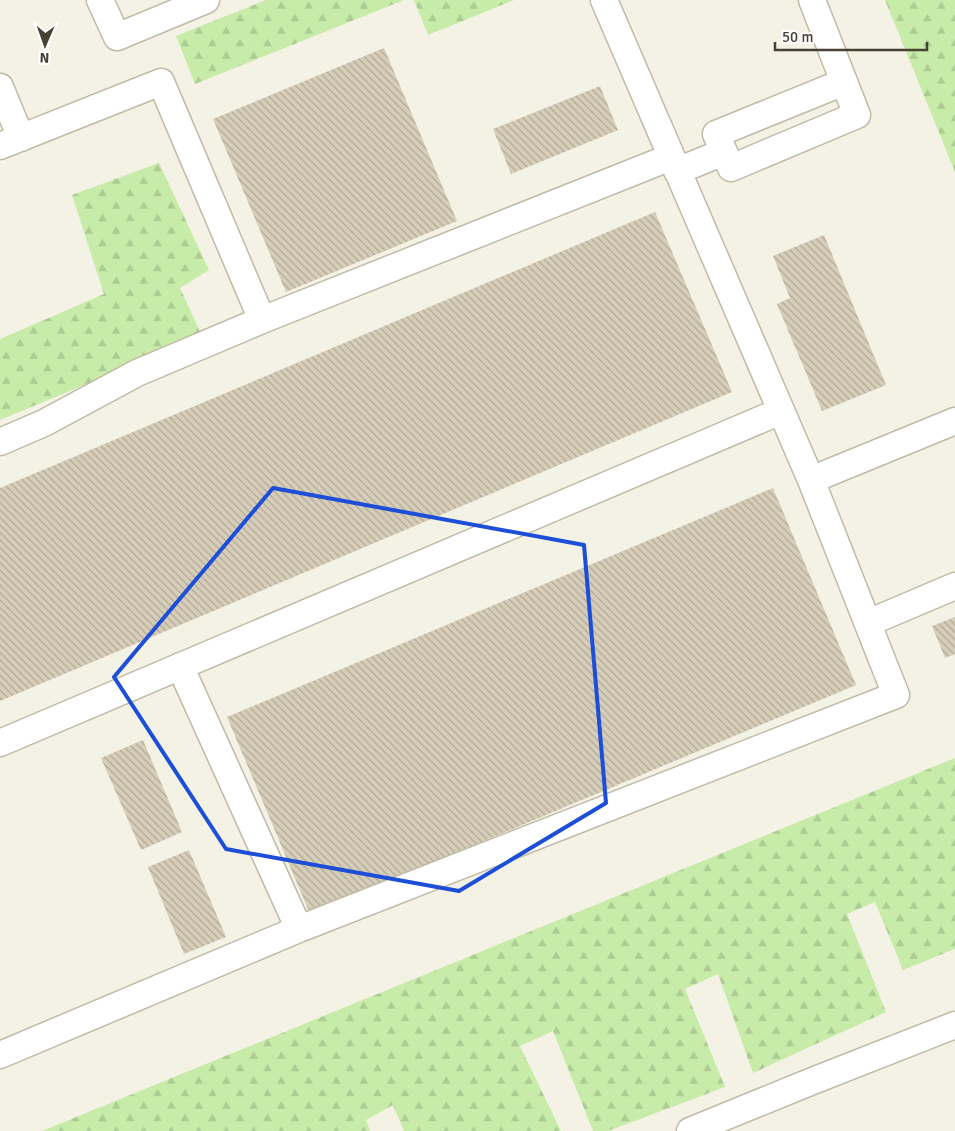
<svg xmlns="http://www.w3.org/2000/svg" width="955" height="1131" viewBox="0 0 955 1131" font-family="Signika,sans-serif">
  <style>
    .forest { fill: url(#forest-firs) }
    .building { fill: url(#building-back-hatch) }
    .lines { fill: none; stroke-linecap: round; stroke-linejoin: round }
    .minor-casing { stroke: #c0baa7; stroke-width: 29 }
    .minor { stroke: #fff; stroke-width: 26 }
    .marked { fill: none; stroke: #1d4ed8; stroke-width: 4; stroke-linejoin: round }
  </style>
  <defs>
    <pattern id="forest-firs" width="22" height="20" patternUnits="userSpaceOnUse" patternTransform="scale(1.25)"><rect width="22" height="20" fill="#c7ecaa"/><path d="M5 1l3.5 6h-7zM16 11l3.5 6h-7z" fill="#accc93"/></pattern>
    <pattern id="building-back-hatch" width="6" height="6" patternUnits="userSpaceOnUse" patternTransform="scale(1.25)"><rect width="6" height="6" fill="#d7ceb9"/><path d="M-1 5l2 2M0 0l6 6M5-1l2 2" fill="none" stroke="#b0a997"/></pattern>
  </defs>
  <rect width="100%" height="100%" fill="#f4f1e5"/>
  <path class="forest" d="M 266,0 L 404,0 L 195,84 L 176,36 Z
    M 414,0 L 514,0 L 428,35 Z
    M 885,0 L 955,0 L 955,172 Z
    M 159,163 L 209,270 L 180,288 L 202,336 L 0,420 L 0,339 L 104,294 L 72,195 Z
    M 955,758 L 955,949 L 903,970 L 875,902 L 847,914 L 886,1012 L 753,1073 L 718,974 L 685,989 L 725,1087 L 608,1131 L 593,1131 L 553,1031 L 520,1046 L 561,1131 L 404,1131 L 393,1105 L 366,1120 L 370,1131 L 42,1131 Z"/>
  <path class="building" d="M 384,48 L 457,221 L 286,292 L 213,119 Z
    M 600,86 L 618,130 L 511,174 L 493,129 Z
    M 655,212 L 732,392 L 0,701 L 0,488 Z
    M 824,235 L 886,385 L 822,411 L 777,304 L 790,298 L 773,256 Z
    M 773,488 L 856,685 L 310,914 L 227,717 Z
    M 955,617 L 955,654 L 945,658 L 932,626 Z
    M 143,740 L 182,832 L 141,850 L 101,758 Z
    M 189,850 L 226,937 L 184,954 L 148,867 Z"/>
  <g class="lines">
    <defs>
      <path id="minor" d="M 100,0 L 117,37 L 206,0
        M 604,0 L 811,480 L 955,421
        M 0,87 L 21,138
        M 0,146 L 161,82 L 262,320
        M 724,152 L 716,134 L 844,82
        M 677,171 L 724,152 L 731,168 L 857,115 L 812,0
        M 0,442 L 44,423 L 137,373 L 262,320 L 671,157
        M 868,623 L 955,586
        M 180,666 L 299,929
        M 0,743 L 781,411
        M 0,1055 L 299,929 L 896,695 L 811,480
        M 690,1131 L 810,1082 L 955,1025"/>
    </defs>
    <use href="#minor" class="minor-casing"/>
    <use href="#minor" class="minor"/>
  </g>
  <path class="marked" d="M 273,488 L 584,545 L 606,803 L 459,891 L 226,849 L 114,677 Z"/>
  <g transform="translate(45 45) rotate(182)" stroke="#ffffff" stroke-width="4" paint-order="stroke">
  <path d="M0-4L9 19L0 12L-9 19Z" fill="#474134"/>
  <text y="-8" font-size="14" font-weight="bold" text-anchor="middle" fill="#474134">N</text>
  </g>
  <path d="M775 42v8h152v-8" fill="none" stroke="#474134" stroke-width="2.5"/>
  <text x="782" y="42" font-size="15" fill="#474134" stroke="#ffffff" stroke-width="4" paint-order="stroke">50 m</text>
</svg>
